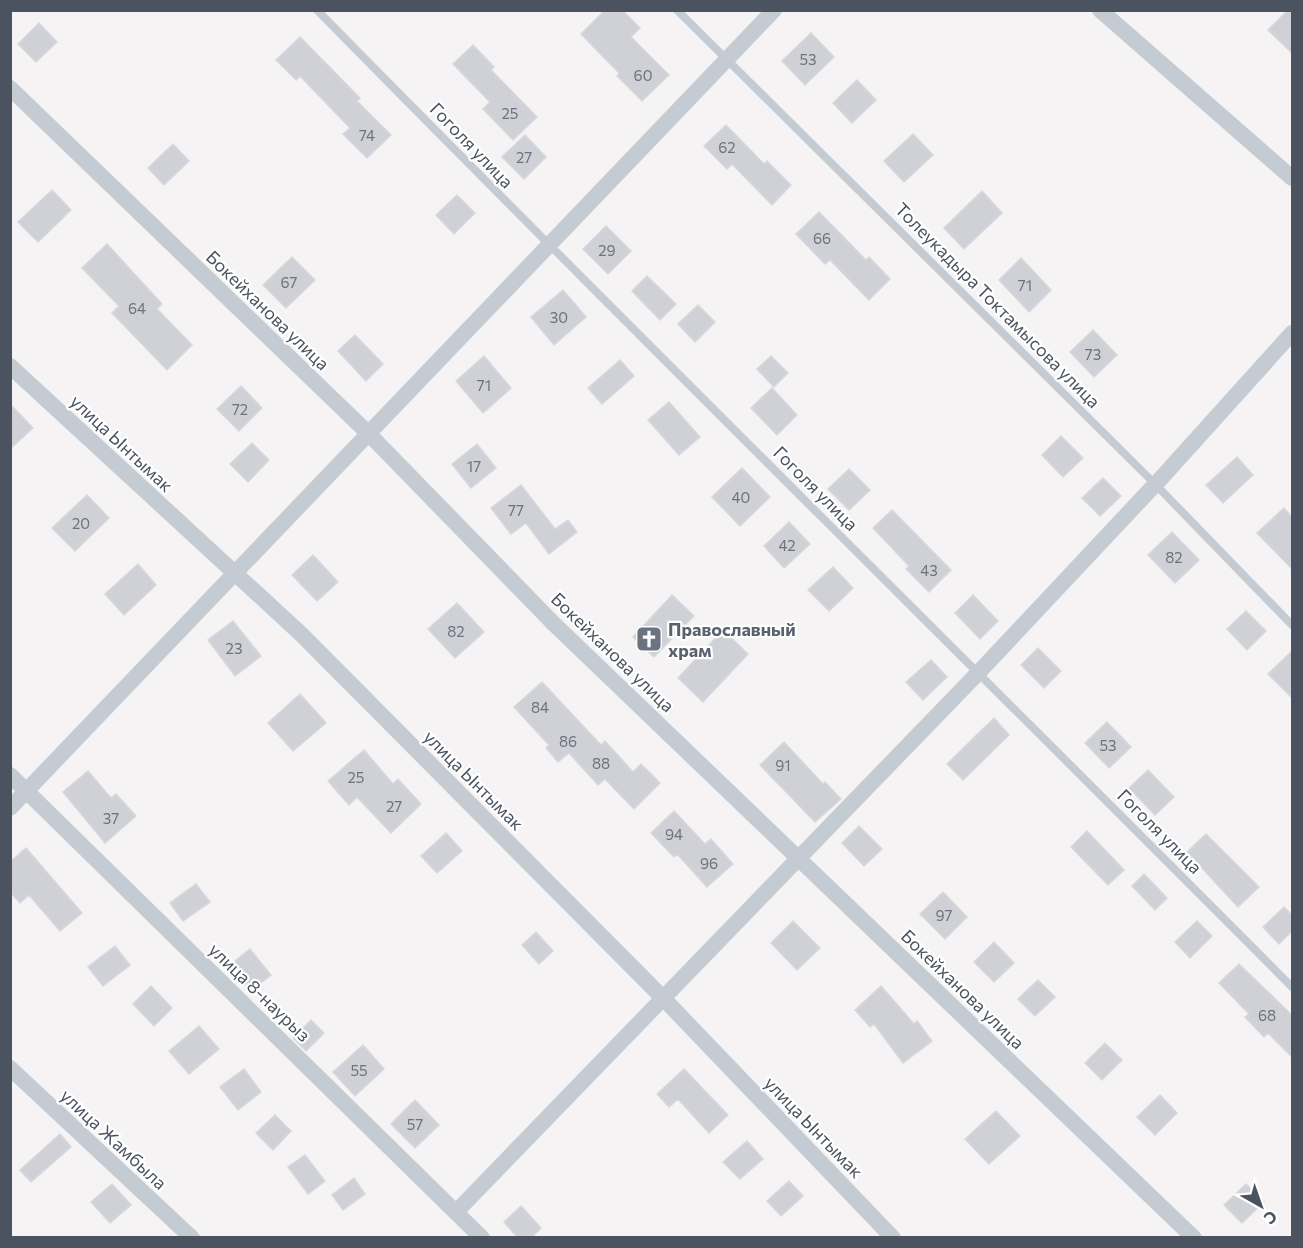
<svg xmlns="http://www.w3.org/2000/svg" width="1303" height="1248" viewBox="0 0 1303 1248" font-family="Commissioner,sans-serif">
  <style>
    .building { fill: #d0d1d7; stroke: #d7d8dd; stroke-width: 1.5 }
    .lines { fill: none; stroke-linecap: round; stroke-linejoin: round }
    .service { stroke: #c5cbd3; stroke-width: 8 }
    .minor { stroke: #c5cbd3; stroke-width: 16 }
    .labels { text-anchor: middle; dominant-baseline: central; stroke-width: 4.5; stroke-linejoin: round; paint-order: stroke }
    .number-label { font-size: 15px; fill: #6c727e }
    .street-label { font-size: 18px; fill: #4b5360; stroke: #fff }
    .worship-label { font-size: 18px; font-weight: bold; fill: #5b616d; stroke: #fff; text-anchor: start }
  </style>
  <rect width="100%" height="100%" fill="#f5f3f3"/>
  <path class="building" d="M 605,10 L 622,10 L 640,28 L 631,37 L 669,75 L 642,101 L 617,76 L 619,73 L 581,34 Z
    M 1288,10 L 1293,10 L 1293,54 L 1268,30 Z
    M 39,23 L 57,42 L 36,62 L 18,44 Z
    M 811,33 L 834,57 L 805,85 L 782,61 Z
    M 300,37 L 360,98 L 357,101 L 391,135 L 367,158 L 343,134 L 350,128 L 300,76 L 296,80 L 276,60 Z
    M 473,45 L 494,67 L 491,70 L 537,117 L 513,140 L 483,109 L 490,102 L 453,64 Z
    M 857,80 L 876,100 L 852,123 L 833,103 Z
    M 726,125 L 764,164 L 767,161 L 791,185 L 772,205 L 732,164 L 727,169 L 704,146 Z
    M 913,134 L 933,155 L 904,182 L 884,161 Z
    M 525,135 L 546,157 L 524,179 L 502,157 Z
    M 173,144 L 189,161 L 164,185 L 148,168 Z
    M 52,190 L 71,210 L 38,242 L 18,222 Z
    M 982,191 L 1002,213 L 964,249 L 944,228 Z
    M 457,195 L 475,213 L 454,234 L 436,215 Z
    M 819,212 L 866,260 L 869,257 L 890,279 L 869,300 L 830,260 L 825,264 L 796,234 Z
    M 606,226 L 631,251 L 608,274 L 583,249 Z
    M 107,244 L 162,304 L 157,309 L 192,345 L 167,370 L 112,313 L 119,306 L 82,268 Z
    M 292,257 L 315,280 L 286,308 L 263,285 Z
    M 1021,258 L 1051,290 L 1029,312 L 999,280 Z
    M 647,276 L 676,304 L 660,320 L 632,291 Z
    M 563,290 L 586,317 L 554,345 L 531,317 Z
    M 698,305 L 715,322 L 695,342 L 678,324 Z
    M 1093,330 L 1117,355 L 1094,377 L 1070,352 Z
    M 355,335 L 383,364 L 366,381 L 338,351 Z
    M 484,356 L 511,388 L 483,413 L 456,381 Z
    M 771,356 L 788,373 L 774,387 L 757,369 Z
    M 620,360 L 634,376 L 602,404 L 588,388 Z
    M 241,386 L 262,408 L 239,431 L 217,409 Z
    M 772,388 L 797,415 L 777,435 L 751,408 Z
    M 669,402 L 700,437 L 679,455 L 648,420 Z
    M 10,404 L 33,428 L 10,449 Z
    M 1061,436 L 1083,458 L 1063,477 L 1042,455 Z
    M 252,443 L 269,460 L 248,482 L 230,464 Z
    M 477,444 L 496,468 L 471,488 L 452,464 Z
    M 1237,457 L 1253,475 L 1223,503 L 1206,485 Z
    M 742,468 L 770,497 L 740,526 L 712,497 Z
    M 849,469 L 870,490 L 849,510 L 828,489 Z
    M 1103,478 L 1121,496 L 1100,516 L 1082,498 Z
    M 521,485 L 555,529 L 568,520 L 577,532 L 549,554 L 526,523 L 511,534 L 491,508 Z
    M 87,495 L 109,518 L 75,551 L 52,528 Z
    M 1284,508 L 1293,518 L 1293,570 L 1257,533 Z
    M 892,510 L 951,570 L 929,592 L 906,569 L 909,566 L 873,528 Z
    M 789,522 L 810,544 L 784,568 L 764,546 Z
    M 1172,532 L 1199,560 L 1175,583 L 1148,555 Z
    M 313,555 L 338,582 L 317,601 L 292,575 Z
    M 138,564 L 156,585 L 124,615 L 105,594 Z
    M 833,567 L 853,588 L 829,611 L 808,590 Z
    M 672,595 L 694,616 L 654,657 L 633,637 Z
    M 973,595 L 998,621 L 980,639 L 955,613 Z
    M 457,603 L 484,632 L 455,658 L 428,629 Z
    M 1246,611 L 1266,631 L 1247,650 L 1227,629 Z
    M 233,621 L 261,656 L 235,676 L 208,640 Z
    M 723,630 L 748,654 L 703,702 L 678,678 Z
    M 1038,648 L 1061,671 L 1044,688 L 1021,665 Z
    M 1293,650 L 1293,699 L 1268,674 Z
    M 931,660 L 947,677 L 923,700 L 906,682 Z
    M 542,682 L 601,745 L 605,741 L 633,772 L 641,764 L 660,783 L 634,809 L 605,779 L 598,785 L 569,753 L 558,762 L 546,748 L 549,745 L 514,707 Z
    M 300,694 L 326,723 L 293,751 L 268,723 Z
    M 994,718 L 1009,735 L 963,780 L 947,764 Z
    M 1107,722 L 1131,747 L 1109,768 L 1085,743 Z
    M 784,742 L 823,784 L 825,782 L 841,799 L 815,822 L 760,765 Z
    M 364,750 L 393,784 L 398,779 L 421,804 L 391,833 L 357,797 L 349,805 L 328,781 Z
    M 1148,770 L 1174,797 L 1155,815 L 1129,788 Z
    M 88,771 L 111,798 L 116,794 L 136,816 L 105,843 L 63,792 Z
    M 674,811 L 705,844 L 711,839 L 733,864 L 707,887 L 677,854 L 674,857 L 651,833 Z
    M 859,826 L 882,849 L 864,866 L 842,843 Z
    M 1087,831 L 1124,870 L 1108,885 L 1071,847 Z
    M 446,833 L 462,851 L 437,873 L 421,856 Z
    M 1206,834 L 1259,887 L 1238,907 L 1187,852 Z
    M 26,848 L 82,913 L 60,931 L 29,895 L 20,903 L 10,892 L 10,862 Z
    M 1144,874 L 1167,898 L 1155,910 L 1132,886 Z
    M 196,884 L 210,902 L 183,921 L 170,903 Z
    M 943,892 L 967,917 L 945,939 L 920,914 Z
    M 1284,907 L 1293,916 L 1293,930 L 1279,944 L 1263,927 Z
    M 793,921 L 820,948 L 797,970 L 771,943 Z
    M 1197,921 L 1212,936 L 1190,958 L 1175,942 Z
    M 536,932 L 553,951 L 539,964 L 522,945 Z
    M 994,942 L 1014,963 L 994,982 L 974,962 Z
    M 115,946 L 130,965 L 103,986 L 88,967 Z
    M 250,949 L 271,975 L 250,991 L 230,965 Z
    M 1239,964 L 1293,1016 L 1293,1058 L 1268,1033 L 1264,1037 L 1245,1017 L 1249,1014 L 1219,983 Z
    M 1038,980 L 1055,997 L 1035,1016 L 1018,999 Z
    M 151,986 L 172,1008 L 154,1026 L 133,1004 Z
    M 881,986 L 914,1024 L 917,1021 L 932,1041 L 903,1063 L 874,1024 L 870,1027 L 855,1010 Z
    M 311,1020 L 324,1033 L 306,1051 L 293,1038 Z
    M 199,1026 L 219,1049 L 189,1074 L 169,1051 Z
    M 1105,1043 L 1122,1060 L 1102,1080 L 1085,1063 Z
    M 363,1045 L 384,1069 L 355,1096 L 333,1072 Z
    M 244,1069 L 261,1092 L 238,1110 L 220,1087 Z
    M 684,1069 L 728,1115 L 709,1133 L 678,1099 L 669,1107 L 657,1094 Z
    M 1160,1095 L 1177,1113 L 1155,1135 L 1137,1117 Z
    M 415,1100 L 439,1125 L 415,1148 L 391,1124 Z
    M 996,1111 L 1020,1136 L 989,1164 L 965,1139 Z
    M 275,1115 L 291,1131 L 273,1150 L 256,1133 Z
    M 60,1134 L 71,1147 L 31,1182 L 20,1170 Z
    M 747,1141 L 763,1159 L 740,1179 L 723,1162 Z
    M 305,1155 L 325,1181 L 308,1194 L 288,1167 Z
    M 354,1178 L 365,1194 L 343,1210 L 332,1195 Z
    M 789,1181 L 803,1196 L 781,1216 L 767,1201 Z
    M 112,1184 L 131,1205 L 110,1223 L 91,1202 Z
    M 1246,1184 L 1264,1202 L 1242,1223 L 1224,1205 Z
    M 521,1206 L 541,1228 L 531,1238 L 518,1238 L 504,1222 Z"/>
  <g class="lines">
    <path class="service" d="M 317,10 C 640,339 968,661 1292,987
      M 677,10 L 1155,484 L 1292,625"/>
    <path class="minor" d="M 1100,10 L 1292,178
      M 10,88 L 369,434 L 553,623 L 1194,1238
      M 10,366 L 301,634 L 663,998 L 893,1238
      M 10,775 L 482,1238
      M 10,808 L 774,10
      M 10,1068 L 192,1238
      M 456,1212 L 979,672 L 1164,475 L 1292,333"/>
  </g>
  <defs>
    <symbol id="church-square" viewBox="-11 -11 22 22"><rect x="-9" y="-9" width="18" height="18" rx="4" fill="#6b7280" stroke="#fff"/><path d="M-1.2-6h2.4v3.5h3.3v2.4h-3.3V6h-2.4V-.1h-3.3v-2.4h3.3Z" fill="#fff"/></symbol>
  </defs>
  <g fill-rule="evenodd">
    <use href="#church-square" x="634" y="624" width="30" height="30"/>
  </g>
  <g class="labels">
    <g class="number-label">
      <text x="808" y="59">53</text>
      <text x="643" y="75">60</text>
      <text x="510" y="113">25</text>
      <text x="367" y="135">74</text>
      <text x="727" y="147">62</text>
      <text x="524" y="157">27</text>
      <text x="822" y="238">66</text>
      <text x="607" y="250">29</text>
      <text x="289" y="282">67</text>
      <text x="1025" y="285">71</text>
      <text x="137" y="308">64</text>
      <text x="559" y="317">30</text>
      <text x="1093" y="354">73</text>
      <text x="484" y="385">71</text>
      <text x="240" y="409">72</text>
      <text x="474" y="466">17</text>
      <text x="741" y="497">40</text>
      <text x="516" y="510">77</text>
      <text x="81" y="523">20</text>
      <text x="787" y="545">42</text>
      <text x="1174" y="557">82</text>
      <text x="929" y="570">43</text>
      <text x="456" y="631">82</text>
      <text x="234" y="648">23</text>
      <text x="540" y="707">84</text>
      <text x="568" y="741">86</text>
      <text x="1108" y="745">53</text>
      <text x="601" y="763">88</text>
      <text x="783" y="765">91</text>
      <text x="356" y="777">25</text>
      <text x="394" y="806">27</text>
      <text x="111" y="818">37</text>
      <text x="674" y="834">94</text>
      <text x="709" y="863">96</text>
      <text x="944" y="915">97</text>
      <text x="1267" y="1015">68</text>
      <text x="359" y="1070">55</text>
      <text x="415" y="1124">57</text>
    </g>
    <g class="street-label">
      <text transform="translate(472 145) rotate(46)">Гоголя улица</text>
      <text transform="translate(998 305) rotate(45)">Толеукадыра Токтамысова улица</text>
      <text transform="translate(268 310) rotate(44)">Бокейханова улица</text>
      <text transform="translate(122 443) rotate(43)">улица Ынтымак</text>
      <text transform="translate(816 488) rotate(45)">Гоголя улица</text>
      <text transform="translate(613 652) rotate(44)">Бокейханова улица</text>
      <text transform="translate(474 780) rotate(45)">улица Ынтымак</text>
      <text transform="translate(1160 831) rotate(45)">Гоголя улица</text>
      <text transform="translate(963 989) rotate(44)">Бокейханова улица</text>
      <text transform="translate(260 992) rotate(44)">улица 8-наурыз</text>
      <text transform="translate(814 1127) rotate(46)">улица Ынтымак</text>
      <text transform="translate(114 1139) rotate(43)">улица Жамбыла</text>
    </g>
    <g class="worship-label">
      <text x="668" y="629">Православный<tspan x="668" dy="21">храм</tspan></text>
    </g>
  </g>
  <rect width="1303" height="1248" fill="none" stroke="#4b5360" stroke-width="24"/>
  <g transform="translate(1261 1206) rotate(140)" stroke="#ffffff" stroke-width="4.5" paint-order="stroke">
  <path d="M0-4.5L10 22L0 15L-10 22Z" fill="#4b5360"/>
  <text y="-9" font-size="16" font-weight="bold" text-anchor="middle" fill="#4b5360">С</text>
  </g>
</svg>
